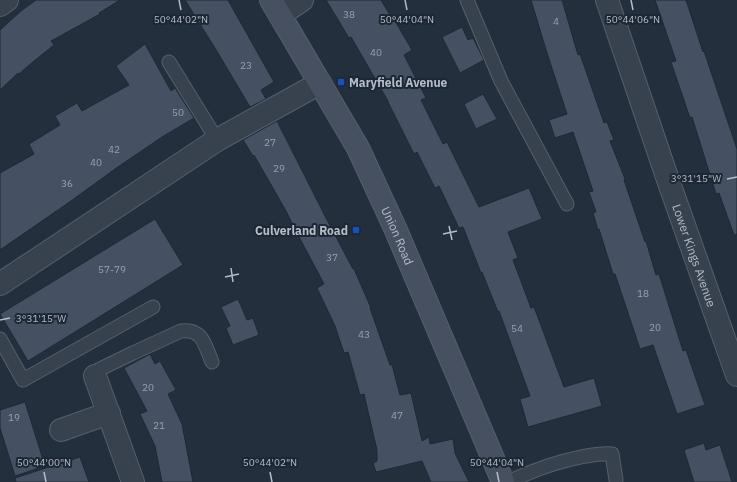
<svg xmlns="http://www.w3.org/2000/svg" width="737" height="482" font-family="'IBM Plex Sans',sans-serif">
<rect width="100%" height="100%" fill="#242f3e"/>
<!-- building -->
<path fill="#455162" stroke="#1f2835" d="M 36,0 L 120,0 L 99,13 L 100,14 L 51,41 L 54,45 L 34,61 L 19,74 L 18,73 L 0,90 L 0,30 L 21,11 Z
M 185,0 L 228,0 L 274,82 L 261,90 L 266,99 L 250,107 L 215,48 L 203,29 Z
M 326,0 L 381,0 L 394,22 L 395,21 L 412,50 L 404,55 L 426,98 L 421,100 L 443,144 L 447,142 L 479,207 L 529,188 L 542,219 L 508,232 L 518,258 L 513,260 L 531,308 L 534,307 L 564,387 L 594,378 L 602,406 L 528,427 L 520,399 L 530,396 L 499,311 L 498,312 L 482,272 L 481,273 L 463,227 L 459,228 L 439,186 L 435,188 L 417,152 L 414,154 L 388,102 L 388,101 L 351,37 L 349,38 Z
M 531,0 L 562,0 L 578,55 L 580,54 L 604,123 L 607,122 L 614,140 L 610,141 L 625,179 L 624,180 L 645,242 L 646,241 L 656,275 L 659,274 L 683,351 L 686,350 L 705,405 L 677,414 L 653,345 L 640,349 L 615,274 L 613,274 L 599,229 L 598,230 L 593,213 L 596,212 L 589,192 L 593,191 L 573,132 L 555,138 L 549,120 L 567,114 L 547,53 Z
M 655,0 L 686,0 L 703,52 L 704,51 L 737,149 L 737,234 L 734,235 L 719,193 L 716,194 L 692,117 L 690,118 L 671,62 L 676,61 Z
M 462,27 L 468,40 L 473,38 L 484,60 L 460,73 L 442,37 Z
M 145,44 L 171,91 L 175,88 L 194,118 L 162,137 L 115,169 L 71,201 L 0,250 L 0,173 L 34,154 L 29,144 L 60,125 L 55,116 L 77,103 L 82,111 L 129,85 L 116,66 Z
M 483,94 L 497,119 L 476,129 L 464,104 Z
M 277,121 L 326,218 L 353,269 L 354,269 L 371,308 L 370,308 L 390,365 L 392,365 L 400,395 L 411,393 L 422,441 L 429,437 L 430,444 L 453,439 L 455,453 L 469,482 L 431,482 L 422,461 L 376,472 L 373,463 L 377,461 L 377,450 L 364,394 L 360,395 L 348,352 L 344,353 L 335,326 L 317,288 L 324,284 L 297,233 L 286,211 L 254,155 L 253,156 L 243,140 Z
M 155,219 L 183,265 L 28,361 L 0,314 Z
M 238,299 L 247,320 L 253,318 L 259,335 L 233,345 L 226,328 L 230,326 L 221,307 Z
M 150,354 L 155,364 L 160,361 L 176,390 L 168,394 L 182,424 L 193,482 L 162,482 L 155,446 L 140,414 L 147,411 L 124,368 Z
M 25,402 L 45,466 L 15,476 L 0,428 L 0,410 Z
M 704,443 L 706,450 L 720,445 L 732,482 L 694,482 L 684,450 Z
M 80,457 L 89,482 L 16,482 L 15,478 Z"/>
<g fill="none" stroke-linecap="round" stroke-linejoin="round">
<!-- lane casing -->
<g stroke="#565f6c" stroke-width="15">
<path id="lane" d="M 467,0 L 501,81 L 567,204
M 169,62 L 217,140
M 0,339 L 23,380 L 153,307
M 95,376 L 98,370 L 133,353 L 181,331 C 203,328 205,346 212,362
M 508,482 C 531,471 556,462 581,457 C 592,455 601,453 612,454 L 616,480"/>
</g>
<!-- street casing -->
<g stroke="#565f6c" stroke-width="24">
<g id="street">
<path id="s1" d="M 607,0 L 667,177 L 737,375"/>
<path d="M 0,5 L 7,0"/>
<path d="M 280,15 L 302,0"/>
<path d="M 0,284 L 217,140 L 320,83"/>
<path d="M 95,376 L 133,482"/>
<path d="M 61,430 L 109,413"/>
</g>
</g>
<!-- secondary casing -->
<g stroke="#565f6c" stroke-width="24">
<g id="secondary">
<path id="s2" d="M 271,0 L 358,148 L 395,228 L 503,482"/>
</g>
</g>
<!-- lane -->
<use href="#lane" stroke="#38414e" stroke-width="13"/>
<!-- street -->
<use href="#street" stroke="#38414e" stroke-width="22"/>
<!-- secondary -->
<use href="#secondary" stroke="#465061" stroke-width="22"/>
</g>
<!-- ticks -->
<path fill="none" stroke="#b4bcc9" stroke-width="1.5" d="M 179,0 L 181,10M 405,0 L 407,10M 631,0 L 633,10M 727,179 L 737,177M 449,226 L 452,240M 443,234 L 457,231M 231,268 L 233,282M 225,277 L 239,274M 0,320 L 10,318M 44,472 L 46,482M 270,472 L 272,482M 497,472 L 499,482"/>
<!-- markers -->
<g fill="#1a4fb4" stroke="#1d2633" stroke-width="1.5">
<rect x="337" y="78" width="8" height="8" rx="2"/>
<rect x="352" y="226" width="8" height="8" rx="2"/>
</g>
<g text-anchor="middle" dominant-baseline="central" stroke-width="4" stroke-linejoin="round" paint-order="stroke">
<!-- number labels -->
<g font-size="10" fill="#98a1af">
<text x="349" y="14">38</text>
<text x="556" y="21">4</text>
<text x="376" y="52">40</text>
<text x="246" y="65">23</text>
<text x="178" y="112">50</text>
<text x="270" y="142">27</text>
<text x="114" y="149">42</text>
<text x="96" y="162">40</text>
<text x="279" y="168">29</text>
<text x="67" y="183">36</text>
<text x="332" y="257">37</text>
<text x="112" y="269">57-79</text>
<text x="643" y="293">18</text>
<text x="655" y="327">20</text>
<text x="517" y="328">54</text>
<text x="364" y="334">43</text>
<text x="148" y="387">20</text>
<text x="397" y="415">47</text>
<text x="14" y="417">19</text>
<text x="159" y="425">21</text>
</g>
<!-- poi labels -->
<g font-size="12" font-weight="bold" fill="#b4bcc9" stroke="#1d2633" text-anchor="start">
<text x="349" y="82">Maryfield Avenue</text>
<text x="348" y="230" text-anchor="end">Culverland Road</text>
</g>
<!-- street labels -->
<g font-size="12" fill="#b4bcc9" stroke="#1d2633">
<text stroke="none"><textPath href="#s2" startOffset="268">Union Road</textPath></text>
<text stroke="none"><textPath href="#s1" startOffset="270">Lower Kings Avenue</textPath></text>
</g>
</g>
<g font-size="10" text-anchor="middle" fill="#b4bcc9" stroke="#1d2633" stroke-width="4" stroke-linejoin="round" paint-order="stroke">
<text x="181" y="23">50°44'02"N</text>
<text x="407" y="23">50°44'04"N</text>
<text x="633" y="23">50°44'06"N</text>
<text x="696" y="182">3°31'15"W</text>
<text x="41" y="322">3°31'15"W</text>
<text x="44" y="466">50°44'00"N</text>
<text x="270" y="466">50°44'02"N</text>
<text x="497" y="466">50°44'04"N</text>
</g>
</svg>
